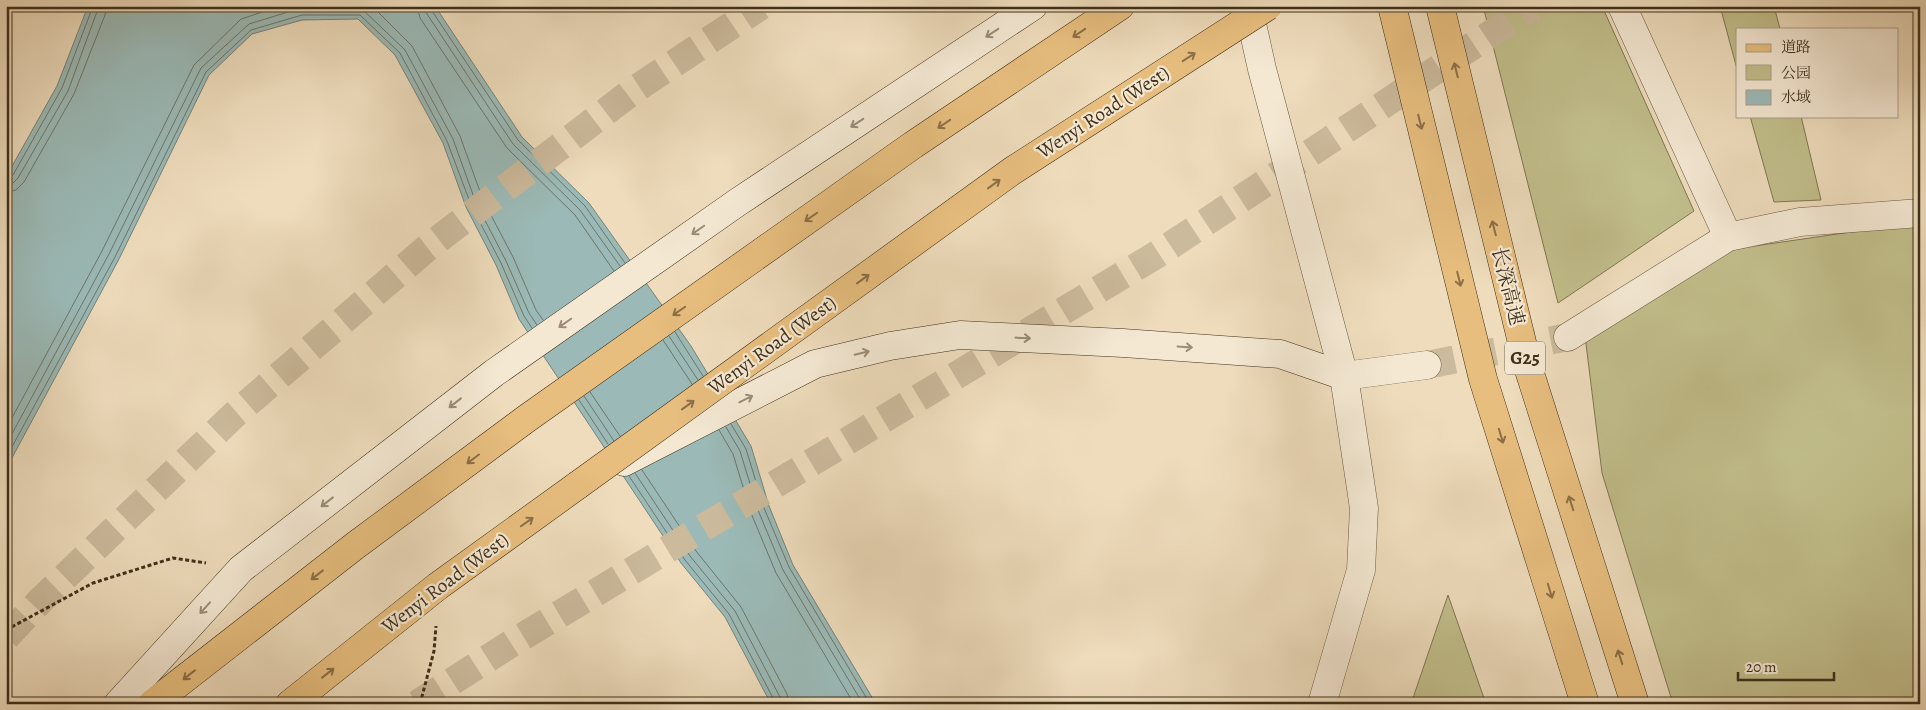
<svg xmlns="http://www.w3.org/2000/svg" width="1926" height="710" font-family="Alegreya,'Noto Serif SC',serif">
<rect width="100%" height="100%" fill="#eedcbc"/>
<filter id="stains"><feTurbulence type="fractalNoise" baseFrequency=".004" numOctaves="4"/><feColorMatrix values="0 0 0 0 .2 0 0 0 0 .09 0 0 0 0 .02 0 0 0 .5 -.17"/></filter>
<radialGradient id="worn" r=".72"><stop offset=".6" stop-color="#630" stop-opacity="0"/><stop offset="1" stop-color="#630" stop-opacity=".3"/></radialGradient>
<!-- green -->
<path fill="#c1be8b" stroke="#807753" d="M 1483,6 L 1602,6 L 1694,211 L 1558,303 Z
M 1720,6 L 1774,6 L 1780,29 L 1737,29 L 1737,69 Z
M 1750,116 L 1801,116 L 1821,200 L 1774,202 Z
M 1920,222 L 1920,704 L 1673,704 L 1602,473 L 1585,336 L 1734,249 Z
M 1448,595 L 1486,704 L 1411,704 Z"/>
<!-- water -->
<path fill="#9bbab7" stroke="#768379" d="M 88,6 L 435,6 L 522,137 L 589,203 L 691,346 L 751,446 L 769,506 L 793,565 L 876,704 L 771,704 L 725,617 L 681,563 L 519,319 L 496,265 L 466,207 L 443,143 L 395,55 L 358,19 L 302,20 L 252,34 L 209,75 L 119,259 L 6,469 L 6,177 L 57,86 Z"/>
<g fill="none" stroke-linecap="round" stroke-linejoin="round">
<!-- shore -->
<path stroke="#6d7569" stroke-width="1" d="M 372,6 L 412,46 L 460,136 L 483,200 L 513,257 L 536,310 L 543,320
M 417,6 L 420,18 L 507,148 L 575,215 L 614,271
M 425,6 L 427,14 L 513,144 L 580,210 L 620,266
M 431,6 L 432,11 L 518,140 L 585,206 L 625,263
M 6,178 L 13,175 L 62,88 L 93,6
M 6,184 L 13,183 L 18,178 L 68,91 L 99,6
M 6,192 L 16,190 L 24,182 L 74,94 L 105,15 L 107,6
M 675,332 L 703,376
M 669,336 L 698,380
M 663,340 L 692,384
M 590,392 L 620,436
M 584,396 L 614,441
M 579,400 L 608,444
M 731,424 L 746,449 L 764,508 L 789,567 L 870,704
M 726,427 L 740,451 L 758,510 L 783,570 L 863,704
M 6,429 L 102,251 L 194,65 L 241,19 L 281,6
M 719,430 L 733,454 L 751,513 L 776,573 L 854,704
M 6,445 L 109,254 L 201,68 L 249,24 L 301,8 L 362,9 L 405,50 L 453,139 L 476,203 L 506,261 L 529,313 L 537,325
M 6,458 L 115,257 L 206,72 L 251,30 L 302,15 L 360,15 L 400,53 L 447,141 L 471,205 L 501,263 L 524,316 L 532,328
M 642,470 L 696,551 L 741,607 L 787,694 L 789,704
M 635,473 L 690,556 L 735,611 L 780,697 L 781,704
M 629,476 L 685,560 L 729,614 L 774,700 L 775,704"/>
<!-- tertiary-tunnel -->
<path stroke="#cbba9c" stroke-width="28" stroke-dasharray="28 14" stroke-linecap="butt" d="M 1427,365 L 1568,337"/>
<!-- trunk-tunnel -->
<path stroke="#cbba9c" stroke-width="28" stroke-dasharray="28 14" stroke-linecap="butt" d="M 6,637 L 42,599 L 234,415 L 427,248 L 634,90 L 761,6
M 417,704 L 512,643 L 1156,255 L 1533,6"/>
<!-- minor casing -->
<g stroke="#6b5b43" stroke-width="29">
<path id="minor" d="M 1248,6 L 1262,69 L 1344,376 L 1364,508 L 1361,570 L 1322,704"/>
</g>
<!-- tertiary casing -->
<g stroke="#6b5b43" stroke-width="29">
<path id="tertiary" d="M 1622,6 L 1728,237
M 1568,337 L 1728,237 L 1800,222 L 1920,213
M 1344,376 L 1427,365"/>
</g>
<!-- secondary casing -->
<g stroke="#3f301b" stroke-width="29">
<path id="secondary" d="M 624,462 L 815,364 L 890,346 L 960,335 L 1123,343 L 1280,354 L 1344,376
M 118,704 L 241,569 L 494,373 L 738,202 L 1033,6"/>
</g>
<!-- primary casing -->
<g stroke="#3f301b" stroke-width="29">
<path id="primary" d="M 152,704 L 356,545 L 526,419 L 913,145 L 1120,6
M 290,704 L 438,586 L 578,485"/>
</g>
<!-- motorway casing -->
<g stroke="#3f301b" stroke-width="29">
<path id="motorway" d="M 1392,6 L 1483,379 L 1585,704
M 1440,6 L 1528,367 L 1635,704"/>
</g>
<!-- path -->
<path stroke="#3f301b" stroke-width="3" stroke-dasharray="4 2.5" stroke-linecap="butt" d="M 6,630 L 93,583 L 173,558 L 206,563
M 420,704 L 434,651 L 436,626"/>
<!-- minor -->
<use href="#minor" stroke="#f4e8d3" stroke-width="28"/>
<!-- tertiary -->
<use href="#tertiary" stroke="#f4e8d3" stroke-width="28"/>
<!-- secondary -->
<use href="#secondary" stroke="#f4e8d3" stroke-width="28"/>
<!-- primary -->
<use href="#primary" stroke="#e7be7e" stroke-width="28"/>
<!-- motorway -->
<use href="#motorway" stroke="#e7be7e" stroke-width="28"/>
<!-- primary-bridge casing -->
<g stroke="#3f301b" stroke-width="29" stroke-linecap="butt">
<path id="primary-bridge" d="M 578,485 L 1012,171 L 1268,6"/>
</g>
<!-- primary-bridge -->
<use href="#primary-bridge" stroke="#e7be7e" stroke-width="28"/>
</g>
<!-- one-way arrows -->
<defs><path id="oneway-shaft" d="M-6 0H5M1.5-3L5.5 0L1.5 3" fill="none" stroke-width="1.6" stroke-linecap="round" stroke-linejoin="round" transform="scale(1.25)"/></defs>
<g stroke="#9a8c77">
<use href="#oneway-shaft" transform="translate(992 33) rotate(147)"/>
<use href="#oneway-shaft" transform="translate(857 123) rotate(147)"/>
<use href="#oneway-shaft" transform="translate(698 230) rotate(145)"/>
<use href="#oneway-shaft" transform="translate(565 323) rotate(145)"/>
<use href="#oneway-shaft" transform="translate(1023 338) rotate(3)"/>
<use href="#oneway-shaft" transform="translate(1185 347) rotate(4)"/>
<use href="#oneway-shaft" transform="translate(862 353) rotate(-13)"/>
<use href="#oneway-shaft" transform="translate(746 399) rotate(-27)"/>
<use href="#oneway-shaft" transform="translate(455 403) rotate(142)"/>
<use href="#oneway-shaft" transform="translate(327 502) rotate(142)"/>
<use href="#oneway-shaft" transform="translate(205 608) rotate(132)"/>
</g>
<g stroke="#8b7048">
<use href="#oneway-shaft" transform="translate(1079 33) rotate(146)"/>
<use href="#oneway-shaft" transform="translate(1189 57) rotate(-33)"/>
<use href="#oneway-shaft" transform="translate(1456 70) rotate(-104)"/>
<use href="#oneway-shaft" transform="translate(1420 122) rotate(76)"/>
<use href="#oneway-shaft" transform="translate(944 124) rotate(146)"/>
<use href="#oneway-shaft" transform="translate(994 184) rotate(-36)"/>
<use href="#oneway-shaft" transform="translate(811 217) rotate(145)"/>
<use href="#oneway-shaft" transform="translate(1494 228) rotate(-104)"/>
<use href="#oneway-shaft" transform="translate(863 279) rotate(-36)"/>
<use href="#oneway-shaft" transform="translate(1459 279) rotate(76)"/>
<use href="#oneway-shaft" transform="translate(679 311) rotate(145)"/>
<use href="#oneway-shaft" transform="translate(688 405) rotate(-36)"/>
<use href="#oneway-shaft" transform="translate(1501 436) rotate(73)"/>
<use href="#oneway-shaft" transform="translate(473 459) rotate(143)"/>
<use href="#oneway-shaft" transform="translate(1571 503) rotate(-108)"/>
<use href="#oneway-shaft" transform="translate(527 522) rotate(-35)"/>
<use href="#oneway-shaft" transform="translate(317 575) rotate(142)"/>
<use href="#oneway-shaft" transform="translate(1550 591) rotate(73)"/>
<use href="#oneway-shaft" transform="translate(1620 657) rotate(-108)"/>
<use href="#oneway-shaft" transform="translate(328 673) rotate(-38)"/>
<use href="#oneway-shaft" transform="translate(189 675) rotate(142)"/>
</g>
<g text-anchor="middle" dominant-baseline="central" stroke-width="4.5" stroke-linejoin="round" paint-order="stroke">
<!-- shield labels -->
<rect fill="#f4e8d3" stroke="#756752" stroke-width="1" x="1505" y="341.5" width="40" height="33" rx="4"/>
<g font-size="19" font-weight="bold" fill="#3f301b">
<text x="1525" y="358">G25</text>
</g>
<!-- street labels -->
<g font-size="20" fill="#3f301b" stroke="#f4e8d3">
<text transform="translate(1103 112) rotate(-33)">Wenyi Road (West)</text>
<text transform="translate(1508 286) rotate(76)">长深高速</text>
<text transform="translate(772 345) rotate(-36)">Wenyi Road (West)</text>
<text transform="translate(445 583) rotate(-37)">Wenyi Road (West)</text>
</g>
</g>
<!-- margin -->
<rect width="1926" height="710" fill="none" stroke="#eedcbc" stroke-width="25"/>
<rect x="8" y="8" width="1911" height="695" fill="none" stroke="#3f301b" stroke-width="2.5"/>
<rect x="12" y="12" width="1901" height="685" fill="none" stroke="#3f301b"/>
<!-- legend -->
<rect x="1736" y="28" width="162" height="90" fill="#f4e8d3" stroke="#ac9e89"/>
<rect x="1746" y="44" width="25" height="8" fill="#e7be7e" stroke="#ac9e89"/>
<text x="1781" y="52" font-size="15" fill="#3f301b">道路</text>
<rect x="1746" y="65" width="25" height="15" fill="#c1be8b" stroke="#ac9e89"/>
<text x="1781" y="78" font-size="15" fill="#3f301b">公园</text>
<rect x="1746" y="90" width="25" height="15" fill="#9bbab7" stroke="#ac9e89"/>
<text x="1781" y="102" font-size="15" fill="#3f301b">水域</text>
<!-- scale -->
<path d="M1738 672v8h96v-8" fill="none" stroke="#3f301b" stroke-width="2.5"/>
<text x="1746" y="672" font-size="15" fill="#3f301b" stroke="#f4e8d3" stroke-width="4" paint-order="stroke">20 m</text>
<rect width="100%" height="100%" filter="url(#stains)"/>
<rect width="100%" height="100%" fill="url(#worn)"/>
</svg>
